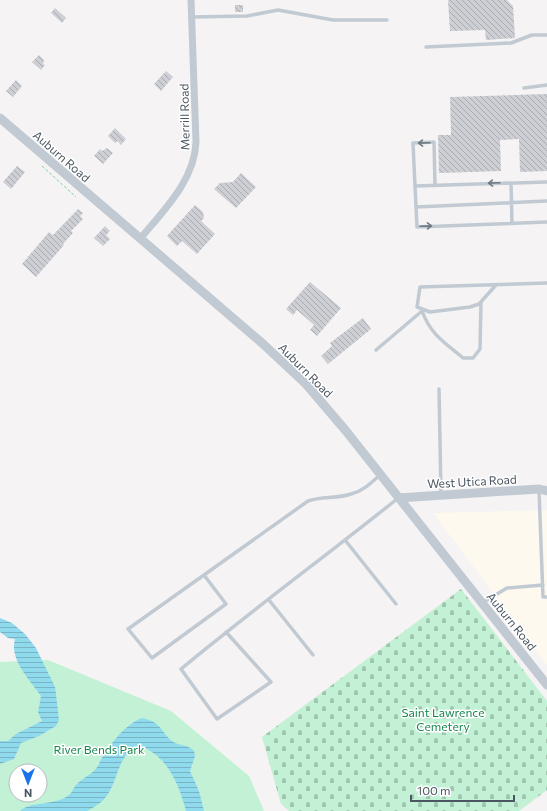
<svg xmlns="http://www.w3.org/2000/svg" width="547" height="811" font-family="Commissioner,sans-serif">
<defs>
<pattern id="cemetery-stones" width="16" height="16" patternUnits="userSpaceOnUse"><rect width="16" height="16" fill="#c3f1d5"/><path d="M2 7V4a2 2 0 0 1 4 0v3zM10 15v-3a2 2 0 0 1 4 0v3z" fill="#a0c6b0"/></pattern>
<pattern id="water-rules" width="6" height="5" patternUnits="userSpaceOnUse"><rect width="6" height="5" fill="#90daee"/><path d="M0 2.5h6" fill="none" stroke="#78b4c4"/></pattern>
<pattern id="building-back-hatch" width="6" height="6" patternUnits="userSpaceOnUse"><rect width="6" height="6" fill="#cdcfd5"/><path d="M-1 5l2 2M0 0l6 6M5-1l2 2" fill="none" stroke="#a8abb0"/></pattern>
</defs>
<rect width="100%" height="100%" fill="#f5f3f3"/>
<!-- commercial -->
<path fill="#fdf9ef" d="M 547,510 L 547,665 L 433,513 Z"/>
<!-- cemetery -->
<path fill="url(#cemetery-stones)" d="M 461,589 L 547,701 L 547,790 L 519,811 L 289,811 L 281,804 L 262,737 Z"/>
<!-- park -->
<path fill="#c3f1d5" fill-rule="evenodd" d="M 48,660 L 171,711 L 249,776 L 264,811 L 0,811 L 0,662 ZM 16,771 L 40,771 L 40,795 L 16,795 Z"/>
<!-- water -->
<path fill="url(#water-rules)" d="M 0,618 L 12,623 L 25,634 L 36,648 L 55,687 L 56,694 L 59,720 L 56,726 L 39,736 L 21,743 L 14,759 L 0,764 L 0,741 L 8,741 L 16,734 L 42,721 L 38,712 L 41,696 C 30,680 9,660 15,639 L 8,638 L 0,632 Z
M 142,718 C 162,722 159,730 172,741 C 178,746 188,744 194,751 L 195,756 L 190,771 L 199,791 L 204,811 L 186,811 C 179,785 168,756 140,746 C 118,753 119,777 108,794 C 103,802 95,807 87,811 L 20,811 C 30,801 55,806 69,795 C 73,792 73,788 76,785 C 81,779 89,776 95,770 C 99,765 100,761 103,756 C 112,742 126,724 142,718 Z"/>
<!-- building -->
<path fill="url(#building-back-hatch)" d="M 448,0 L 507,0 L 513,6 L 515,38 L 486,40 L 485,30 L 450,31 Z
M 235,5 L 243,5 L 243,12 L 235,12 Z
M 55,8 L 66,18 L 62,23 L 51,13 Z
M 39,55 L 44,60 L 43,64 L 45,65 L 41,70 L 32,62 Z
M 166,71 L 173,77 L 161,91 L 154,84 Z
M 16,80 L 22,86 L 13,97 L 6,91 Z
M 547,94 L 547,171 L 520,172 L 519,139 L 500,140 L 501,171 L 439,173 L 438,135 L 451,135 L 450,97 Z
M 115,128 L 126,139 L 121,145 L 118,141 L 115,143 L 108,136 Z
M 107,148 L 113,153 L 103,164 L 94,156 L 100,149 L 102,151 Z
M 17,166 L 25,172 L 11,189 L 3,182 Z
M 241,173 L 256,187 L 236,208 L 214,189 L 220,183 L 233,182 Z
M 195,205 L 203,212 L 204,218 L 201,221 L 215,234 L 197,254 L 182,241 L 177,246 L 167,236 Z
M 78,209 L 83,213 L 80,216 L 83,219 L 71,231 L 73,233 L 63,244 L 64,245 L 36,277 L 22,264 L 49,232 L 53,235 Z
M 105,226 L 110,231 L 106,235 L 110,239 L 103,246 L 94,238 Z
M 310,282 L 341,308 L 317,336 L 310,330 L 314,325 L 297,310 L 293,315 L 286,309 Z
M 363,318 L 371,329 L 328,364 L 321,356 L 332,346 L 330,343 Z"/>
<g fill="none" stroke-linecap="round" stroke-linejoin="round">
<!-- path -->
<path stroke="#7ad0a6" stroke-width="1" stroke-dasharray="3 2" stroke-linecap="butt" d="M 42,166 L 76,197"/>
<!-- service -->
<path stroke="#c1cad2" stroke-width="3.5" d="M 192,17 L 247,16 L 278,10 L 333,20 L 387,20
M 426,47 L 511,43 L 532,35 L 547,35
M 524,88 L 547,85
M 547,182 L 415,186 L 417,227 L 547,222
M 511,183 L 512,223
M 415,186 L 413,143 L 434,142 L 435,185
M 416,207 L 547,201
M 496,285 L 479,304 L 470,307 L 430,312 L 417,307 L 420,287 L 547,283
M 376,350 L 422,311 C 431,335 444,342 463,358 L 473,358 L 480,349 L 481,302
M 439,389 L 441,494
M 539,490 L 543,597 L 547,597
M 345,540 L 396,604
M 204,575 L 226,604 L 152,658 L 128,629 L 308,501 C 322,496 337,499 351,494 C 363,491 371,483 380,475
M 269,600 L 313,655
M 482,603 L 507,588 L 543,585
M 226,632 L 271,682 L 217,719 L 181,669 C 252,610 326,556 397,499"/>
<!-- minor -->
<path stroke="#c1cad2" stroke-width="7" d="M 140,239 C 163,211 195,180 196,142 L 191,0"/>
<!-- tertiary -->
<path stroke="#c1cad2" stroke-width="9" d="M 0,118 L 262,343 L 306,384 L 346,431 L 547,685
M 398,498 L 539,489 L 547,491"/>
</g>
<!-- one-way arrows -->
<defs><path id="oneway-shaft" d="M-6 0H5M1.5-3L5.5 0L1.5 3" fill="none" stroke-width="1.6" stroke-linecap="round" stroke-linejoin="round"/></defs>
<g stroke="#6e7983">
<use href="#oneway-shaft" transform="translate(424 143) rotate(178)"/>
<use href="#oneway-shaft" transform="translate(494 183) rotate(178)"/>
<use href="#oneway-shaft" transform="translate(426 226) rotate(-2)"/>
</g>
<g text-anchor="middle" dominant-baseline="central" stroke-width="3" stroke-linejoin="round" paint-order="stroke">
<!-- street labels -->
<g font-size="12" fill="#4a5661" stroke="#fff">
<text transform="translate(184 117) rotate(-91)">Merrill Road</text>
<text transform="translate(62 156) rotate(41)">Auburn Road</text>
<text transform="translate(306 370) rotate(45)">Auburn Road</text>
<text transform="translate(472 481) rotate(-3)">West Utica Road</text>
<text transform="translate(512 621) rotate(51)">Auburn Road</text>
</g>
<!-- park labels -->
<g font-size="12" fill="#17864f" stroke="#fff">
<text x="443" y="712">Saint Lawrence<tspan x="443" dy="14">Cemetery</tspan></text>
<text x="99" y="749">River Bends Park</text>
</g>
</g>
<!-- north arrow -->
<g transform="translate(28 783) rotate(180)"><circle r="19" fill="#ffffff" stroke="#b7bbc0"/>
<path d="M0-3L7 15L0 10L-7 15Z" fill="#1a73e8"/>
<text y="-6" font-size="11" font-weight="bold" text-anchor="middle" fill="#4a5661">N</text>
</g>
<!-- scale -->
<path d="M411 795v6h103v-6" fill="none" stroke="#4a5661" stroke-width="2"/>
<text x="417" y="795" font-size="12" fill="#4a5661" stroke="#ffffff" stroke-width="3" paint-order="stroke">100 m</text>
</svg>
